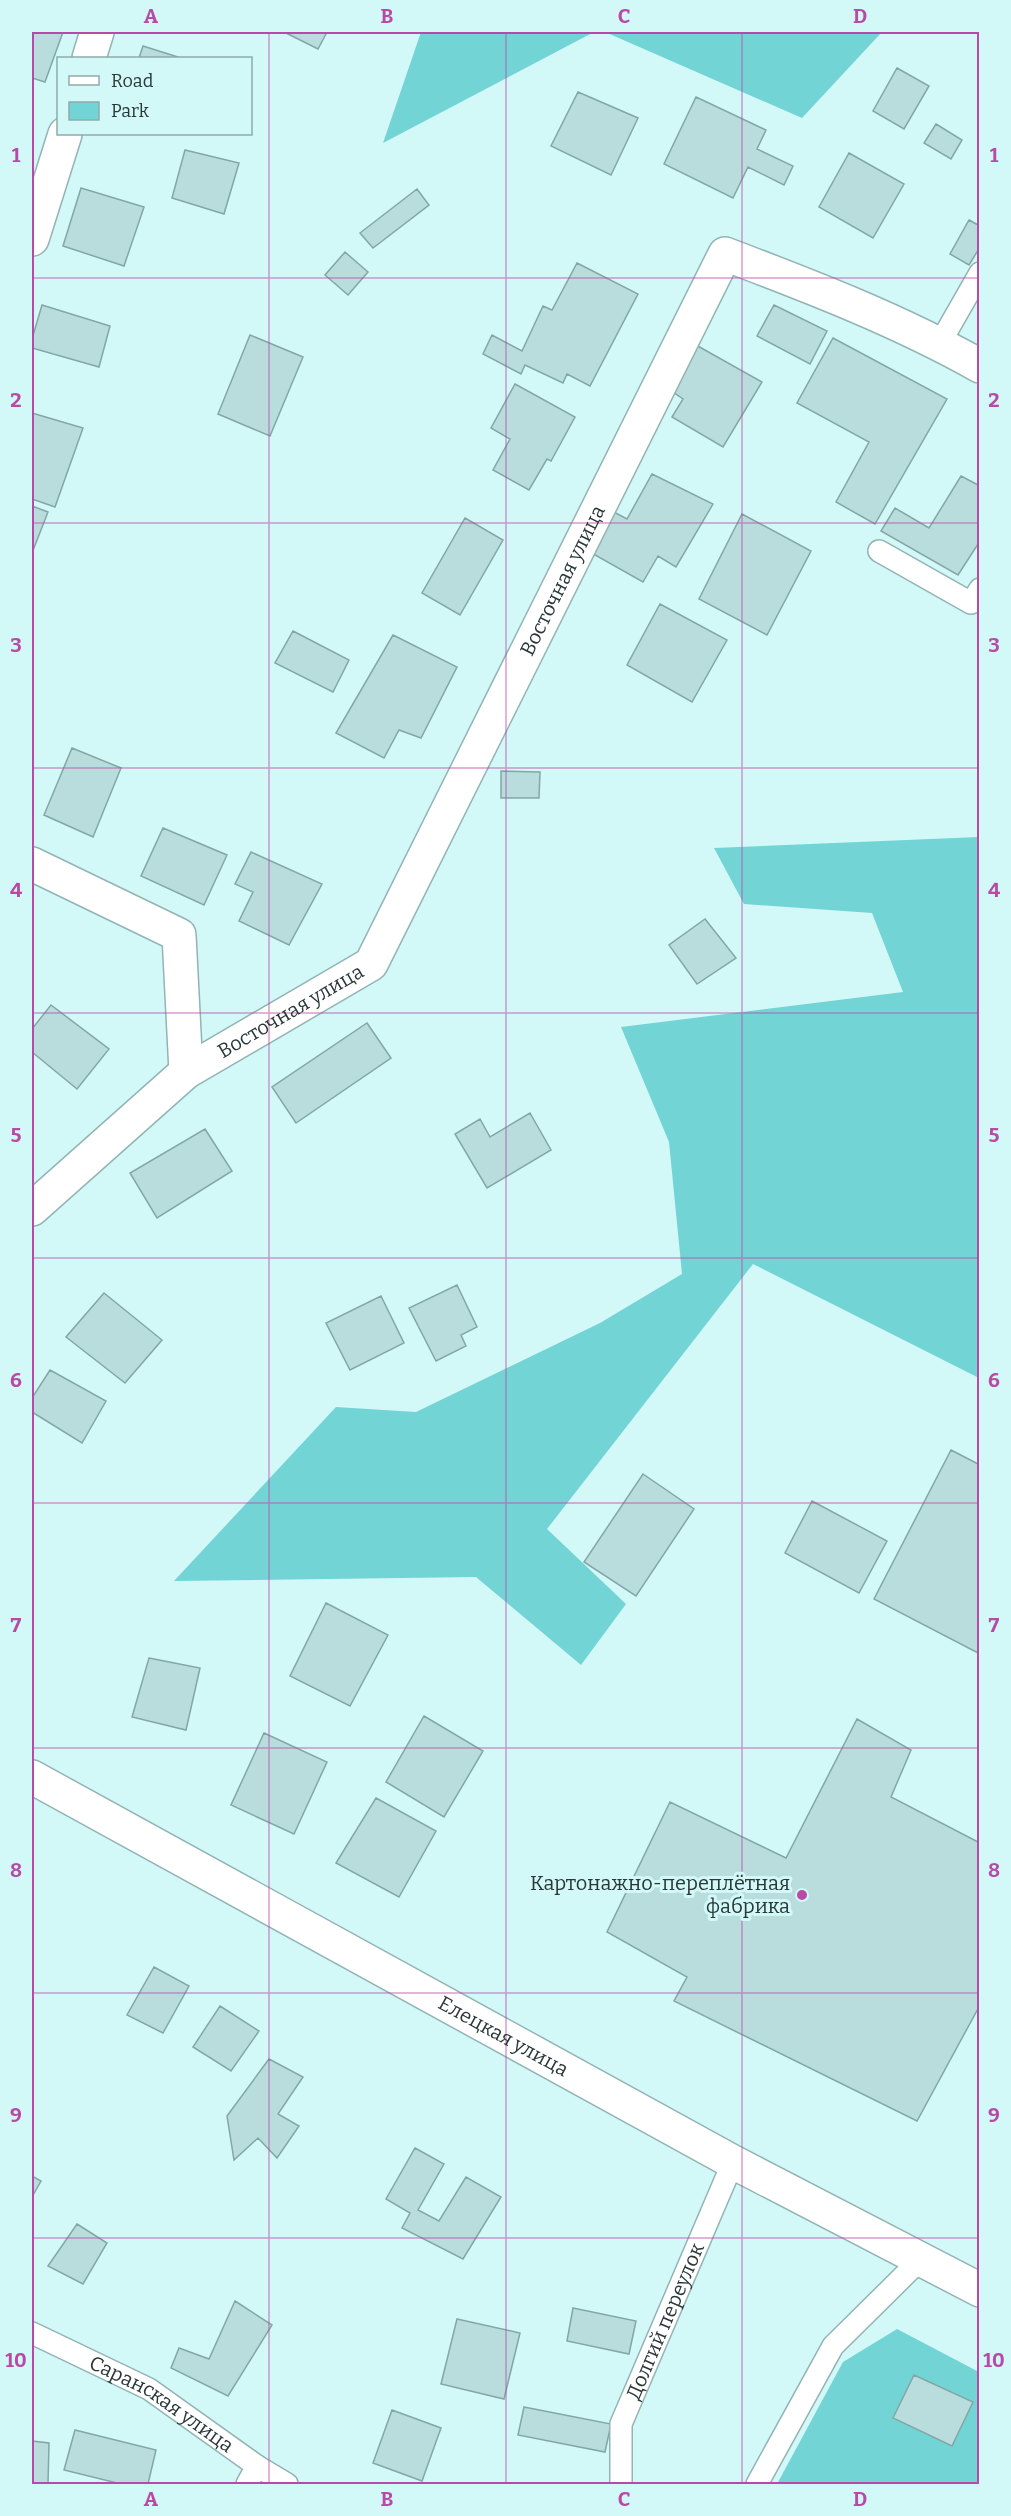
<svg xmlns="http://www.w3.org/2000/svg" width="1011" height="2516" font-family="Bitter,serif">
<rect width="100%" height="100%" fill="#d3f8f8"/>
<!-- green -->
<path fill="#73d4d6" d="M 421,32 L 594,32 L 383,143 Z
M 605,32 L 882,32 L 802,118 Z
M 979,837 L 979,1378 L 753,1264 L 547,1529 L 626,1604 L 581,1665 L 476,1577 L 174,1581 L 336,1407 L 416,1412 L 600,1323 L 682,1274 L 669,1142 L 621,1027 L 903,992 L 872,913 L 744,904 L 714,848 Z
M 897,2329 L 979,2372 L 979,2484 L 777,2484 L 843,2362 Z"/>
<!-- building -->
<path fill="#b9dddd" stroke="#83a6a6" stroke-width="1.5" d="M 32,32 L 63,32 L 45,82 L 32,78 Z
M 284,32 L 327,32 L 318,49 Z
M 143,46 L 181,58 L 139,58 Z
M 897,68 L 929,86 L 904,129 L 873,111 Z
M 578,92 L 638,118 L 611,175 L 551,146 Z
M 696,97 L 766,130 L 757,149 L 793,166 L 784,185 L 748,167 L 733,198 L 664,164 Z
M 936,124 L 962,140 L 951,159 L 924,143 Z
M 185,150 L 239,163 L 224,214 L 172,198 Z
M 849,153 L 904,184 L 873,238 L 819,207 Z
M 81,188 L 144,207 L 124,266 L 63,246 Z
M 417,189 L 429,205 L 373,248 L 360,233 Z
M 969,220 L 980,226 L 980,247 L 969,265 L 950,254 Z
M 345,252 L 368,272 L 348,295 L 325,275 Z
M 577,263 L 638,294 L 590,386 L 567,374 L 563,383 L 525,365 L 521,374 L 483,354 L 492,335 L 522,351 L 543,306 L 552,310 Z
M 42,305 L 110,326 L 99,367 L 32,348 L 32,339 Z
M 774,305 L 827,331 L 810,364 L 757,336 Z
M 250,335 L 303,357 L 270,436 L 218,414 Z
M 833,338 L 947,399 L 875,524 L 836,502 L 869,442 L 797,403 Z
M 696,345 L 762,382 L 723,447 L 672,417 L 683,399 L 670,390 Z
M 515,384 L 575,417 L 551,461 L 547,459 L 529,490 L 493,470 L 510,439 L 491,428 Z
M 32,413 L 83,428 L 55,507 L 32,499 Z
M 652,474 L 713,504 L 676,567 L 658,556 L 643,582 L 588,551 L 610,510 L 627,519 Z
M 961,476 L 980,486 L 980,541 L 958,575 L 881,531 L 895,508 L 929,528 Z
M 32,506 L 48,512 L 32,553 Z
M 742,514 L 811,551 L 767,635 L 699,599 Z
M 465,518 L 503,540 L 460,615 L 422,593 Z
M 660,604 L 727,640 L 692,702 L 627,665 Z
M 293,631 L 349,660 L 333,692 L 275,663 Z
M 393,635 L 457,667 L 421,738 L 399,730 L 384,758 L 336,733 Z
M 72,748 L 121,768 L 93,837 L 44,815 Z
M 501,771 L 540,772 L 539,798 L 501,798 Z
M 163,828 L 227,855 L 204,905 L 141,876 Z
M 251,852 L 322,884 L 289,945 L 239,921 L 253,892 L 235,884 Z
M 705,919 L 736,958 L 697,984 L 669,945 Z
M 51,1005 L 109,1049 L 77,1089 L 32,1052 L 32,1029 Z
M 367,1023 L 391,1058 L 296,1123 L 272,1087 Z
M 530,1113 L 551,1150 L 487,1188 L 455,1134 L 480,1119 L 490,1137 Z
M 205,1129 L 232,1171 L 157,1218 L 130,1173 Z
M 457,1285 L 477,1327 L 461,1335 L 466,1346 L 436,1361 L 409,1308 Z
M 104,1293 L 162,1340 L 125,1383 L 66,1337 Z
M 381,1296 L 404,1343 L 350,1370 L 326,1323 Z
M 50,1370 L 106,1401 L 82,1443 L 32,1412 L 32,1398 Z
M 951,1450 L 980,1465 L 980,1654 L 874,1599 Z
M 643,1474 L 694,1509 L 636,1596 L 584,1562 Z
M 812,1501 L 887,1541 L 859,1593 L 785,1553 Z
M 326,1603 L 388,1635 L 350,1706 L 290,1676 Z
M 149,1658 L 200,1668 L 186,1730 L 132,1717 Z
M 424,1716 L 483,1751 L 444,1817 L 386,1782 Z
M 857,1719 L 911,1750 L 891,1797 L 980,1843 L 980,2005 L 917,2121 L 674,2001 L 687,1977 L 607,1932 L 670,1802 L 786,1858 Z
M 264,1733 L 327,1762 L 294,1834 L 231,1805 Z
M 376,1798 L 436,1831 L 399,1897 L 336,1863 Z
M 154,1967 L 189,1986 L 163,2033 L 127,2015 Z
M 220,2006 L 259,2031 L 231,2071 L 193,2047 Z
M 269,2059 L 303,2077 L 278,2114 L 299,2126 L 277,2158 L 258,2138 L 234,2160 L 227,2116 Z
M 415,2148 L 444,2164 L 418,2210 L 439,2221 L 466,2177 L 501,2197 L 463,2259 L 402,2228 L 410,2213 L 386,2199 Z
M 32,2176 L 41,2181 L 32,2197 Z
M 77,2224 L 107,2243 L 83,2284 L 48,2266 Z
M 235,2301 L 272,2325 L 228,2396 L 171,2368 L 179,2348 L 209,2359 Z
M 573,2308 L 636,2321 L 629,2354 L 567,2341 Z
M 457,2319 L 520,2333 L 504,2399 L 441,2384 Z
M 914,2375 L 973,2402 L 952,2446 L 893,2418 Z
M 524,2407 L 611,2424 L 605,2452 L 518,2435 Z
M 392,2410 L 441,2428 L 422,2481 L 373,2463 Z
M 75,2430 L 156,2450 L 148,2484 L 121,2484 L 64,2470 Z
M 32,2441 L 49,2443 L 48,2484 L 32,2483 Z"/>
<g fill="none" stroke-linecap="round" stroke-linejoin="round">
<!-- lane casing -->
<g stroke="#92b4b5" stroke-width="24">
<g id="lane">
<path d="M 940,343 L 980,273"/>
<path d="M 879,551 L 971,603 L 980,589"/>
<path id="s1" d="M 32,2333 L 149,2389 L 257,2466 L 287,2484"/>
<path d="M 247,2484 L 257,2466"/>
<path id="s2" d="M 621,2484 L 621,2424 L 733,2162"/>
<path d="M 757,2484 L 833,2346 L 922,2258"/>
</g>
</g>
<!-- street casing -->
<g stroke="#92b4b5" stroke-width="36">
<g id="street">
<path d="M 89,58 L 97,32"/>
<path d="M 32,239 L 65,134"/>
<path d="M 32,864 L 179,935 L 186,1072"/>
<path id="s3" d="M 32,1209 L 186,1072 L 371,964 L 725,254 C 812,287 898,320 980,366"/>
</g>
</g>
<!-- secondary casing -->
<g stroke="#92b4b5" stroke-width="36">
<g id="secondary">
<path id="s4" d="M 32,1777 L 733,2162 L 980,2290"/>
</g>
</g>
<!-- lane -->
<use href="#lane" stroke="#fff" stroke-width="21"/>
<!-- street -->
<use href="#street" stroke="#fff" stroke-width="33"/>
<!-- secondary -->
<use href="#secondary" stroke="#fff" stroke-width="33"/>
</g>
<!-- grid -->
<path fill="none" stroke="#b949a6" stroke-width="1.5" stroke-opacity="0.55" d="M 269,32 L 269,2484M 506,32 L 506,2484M 742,32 L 742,2484M 32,278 L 980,278M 32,523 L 980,523M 32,768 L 980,768M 32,1013 L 980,1013M 32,1258 L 980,1258M 32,1503 L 980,1503M 32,1748 L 980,1748M 32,1993 L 980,1993M 32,2238 L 980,2238"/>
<!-- markers -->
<circle fill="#b949a6" stroke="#d3f8f8" stroke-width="2" cx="802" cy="1895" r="6"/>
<g text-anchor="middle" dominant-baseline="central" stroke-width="6" stroke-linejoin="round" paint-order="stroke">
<!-- street labels -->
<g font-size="20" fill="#2a3838" stroke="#d3f8f8">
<text stroke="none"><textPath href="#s3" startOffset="849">Восточная улица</textPath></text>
<text stroke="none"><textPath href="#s3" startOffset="327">Восточная улица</textPath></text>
<text stroke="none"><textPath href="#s4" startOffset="538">Елецкая улица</textPath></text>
<text stroke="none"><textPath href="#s2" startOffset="172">Долгий переулок</textPath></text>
<text stroke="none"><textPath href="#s1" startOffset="148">Саранская улица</textPath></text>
</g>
<!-- poi labels -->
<g font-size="20" fill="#2a3838" stroke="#d3f8f8" text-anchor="end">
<text x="790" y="1883">Картонажно-переплётная<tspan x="790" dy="23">фабрика</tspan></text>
</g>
</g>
<!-- border -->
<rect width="1011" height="2516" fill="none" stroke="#d3f8f8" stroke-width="66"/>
<!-- legend -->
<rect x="57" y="57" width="195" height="78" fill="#d3f8f8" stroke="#8fabab" stroke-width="1.5"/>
<rect x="69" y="76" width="30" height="9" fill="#ffffff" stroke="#8fabab" stroke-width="1.5"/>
<text x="111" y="87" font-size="18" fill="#2a3838">Road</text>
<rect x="69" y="102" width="30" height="18" fill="#73d4d6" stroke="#8fabab" stroke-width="1.5"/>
<text x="111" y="117" font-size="18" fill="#2a3838">Park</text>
<rect x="33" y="33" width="945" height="2450" fill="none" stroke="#b949a6" stroke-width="2"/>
<g font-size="20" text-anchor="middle" font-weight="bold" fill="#b949a6">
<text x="151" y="23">A</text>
<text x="387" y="23">B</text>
<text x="624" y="23">C</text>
<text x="860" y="23">D</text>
<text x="16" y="162">1</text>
<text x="994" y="162">1</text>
<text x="16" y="407">2</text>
<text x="994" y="407">2</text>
<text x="16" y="652">3</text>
<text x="994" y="652">3</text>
<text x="16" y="897">4</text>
<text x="994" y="897">4</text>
<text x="16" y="1142">5</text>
<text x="994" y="1142">5</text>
<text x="16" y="1387">6</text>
<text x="994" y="1387">6</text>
<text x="16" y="1632">7</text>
<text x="994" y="1632">7</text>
<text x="16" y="1877">8</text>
<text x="994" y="1877">8</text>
<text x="16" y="2122">9</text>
<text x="994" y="2122">9</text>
<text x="16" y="2367">10</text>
<text x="994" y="2367">10</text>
<text x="151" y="2506">A</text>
<text x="387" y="2506">B</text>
<text x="624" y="2506">C</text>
<text x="860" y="2506">D</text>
</g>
</svg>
